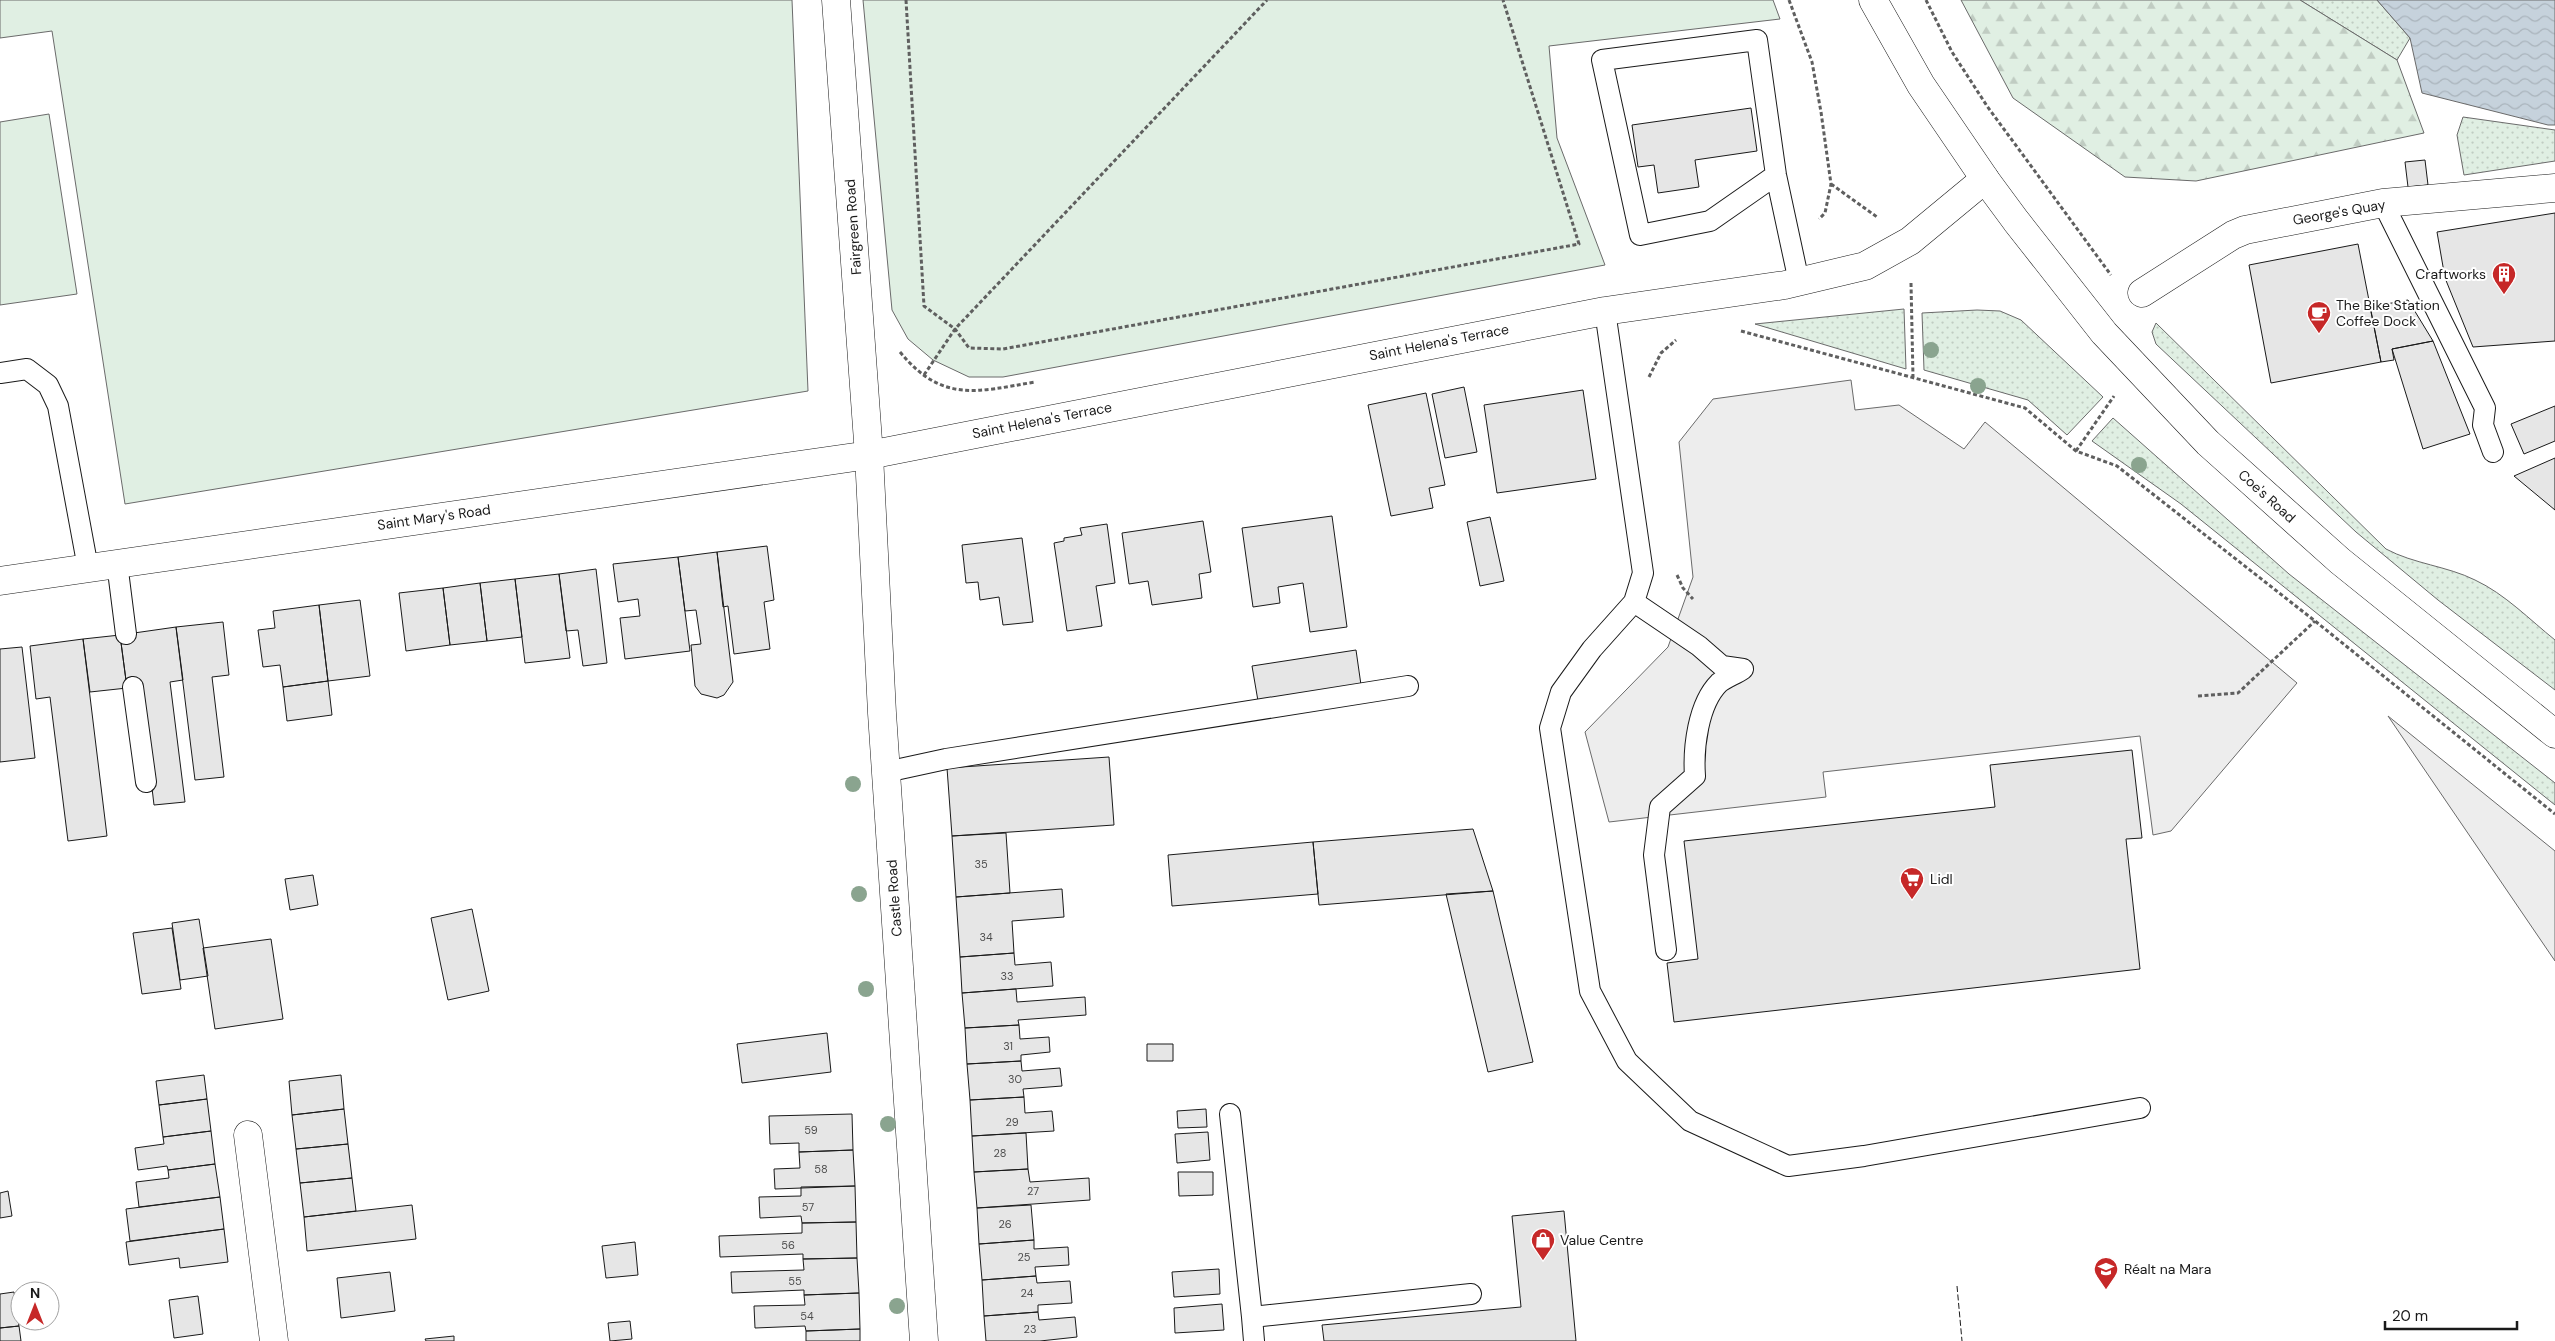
<svg xmlns="http://www.w3.org/2000/svg" width="2555" height="1341" font-family="'DM Sans',sans-serif">
<defs>
<pattern id="grass-dots" width="8" height="8" patternUnits="userSpaceOnUse" patternTransform="scale(1.25)"><rect width="8" height="8" fill="#e0efe3"/><path d="M2 2h.1M6 6h.1" fill="none" stroke="#c0ccc2" stroke-width="1.8" stroke-linecap="round"/></pattern>
<pattern id="forest-firs" width="22" height="20" patternUnits="userSpaceOnUse" patternTransform="scale(1.25)"><rect width="22" height="20" fill="#e0efe3"/><path d="M5 1l3.5 6h-7zM16 11l3.5 6h-7z" fill="#c0ccc2"/></pattern>
<pattern id="water-waves" width="16" height="10" patternUnits="userSpaceOnUse" patternTransform="scale(1.25)"><rect width="16" height="10" fill="#c6d2dc"/><path d="M0 5q4-4 8 0t8 0" fill="none" stroke="#aab4bc"/></pattern>
</defs>
<rect width="100%" height="100%" fill="#fff"/>
<!-- grass -->
<path fill="url(#grass-dots)" stroke="#6a6a6a" d="M 2300,0 L 2377,0 L 2410,38 L 2397,60 Z
M 2463,117 L 2555,130 L 2555,161 L 2464,175 L 2457,135 Z
M 1904,309 L 1906,369 L 1755,324 Z
M 1977,310 L 2000,311 L 2021,320 L 2103,397 L 2067,435 L 2028,400 L 1924,370 L 1922,313 Z
M 2156,323 L 2386,549 C 2414,564 2447,566 2475,580 C 2505,594 2530,620 2555,640 L 2555,690 L 2438,600 L 2356,532 L 2156,344 L 2152,332 Z
M 2113,418 L 2289,574 L 2555,783 L 2555,805 L 2181,504 L 2092,441 Z"/>
<!-- forest -->
<path fill="url(#forest-firs)" stroke="#6a6a6a" d="M 1961,0 L 2300,0 L 2397,60 L 2424,133 L 2196,181 L 2125,177 L 2013,98 Z"/>
<!-- park -->
<path fill="#e0efe3" stroke="#6a6a6a" d="M 0,0 L 792,0 L 808,391 L 125,504 L 52,31 L 0,38 Z
M 863,0 L 1773,0 L 1780,19 L 1549,46 L 1557,138 L 1605,265 L 1003,377 L 969,377 L 933,360 L 908,339 L 892,310 Z
M 49,114 L 77,294 L 0,305 L 0,122 Z"/>
<!-- parking -->
<path fill="#ededed" stroke="#6a6a6a" d="M 1851,380 L 1855,410 L 1899,405 L 1964,449 L 1985,422 L 2297,683 L 2171,831 L 2153,835 L 2140,736 L 1823,772 L 1826,797 L 1609,822 L 1585,732 L 1668,647 L 1693,577 L 1679,442 L 1713,399 Z
M 2388,716 L 2555,851 L 2555,961 Z"/>
<!-- water -->
<path fill="url(#water-waves)" stroke="#6a6a6a" d="M 2377,0 L 2555,0 L 2555,125 L 2548,125 L 2422,93 L 2410,38 Z"/>
<!-- building -->
<path fill="#e6e6e6" stroke="#1a1a1a" d="M 1751,108 L 1757,151 L 1695,160 L 1699,187 L 1658,193 L 1654,165 L 1638,167 L 1632,125 Z
M 2425,160 L 2428,185 L 2408,187 L 2405,162 Z
M 2555,213 L 2555,341 L 2473,347 L 2445,278 L 2437,232 Z
M 2358,244 L 2381,362 L 2271,383 L 2249,265 Z
M 2408,300 L 2433,341 L 2392,349 L 2394,360 L 2381,362 L 2370,307 Z
M 2433,341 L 2470,434 L 2423,449 L 2392,349 Z
M 1464,387 L 1477,452 L 1445,458 L 1432,394 Z
M 1583,390 L 1596,479 L 1497,493 L 1484,405 Z
M 1426,393 L 1445,485 L 1429,488 L 1433,508 L 1391,516 L 1368,405 Z
M 2555,406 L 2555,441 L 2524,454 L 2511,424 Z
M 2555,458 L 2555,510 L 2514,476 Z
M 1332,516 L 1347,627 L 1310,632 L 1303,583 L 1278,587 L 1280,603 L 1253,607 L 1242,528 Z
M 1490,517 L 1504,581 L 1480,586 L 1467,522 Z
M 1203,521 L 1211,572 L 1199,574 L 1202,598 L 1152,605 L 1148,581 L 1129,584 L 1122,533 Z
M 1107,524 L 1115,583 L 1096,586 L 1102,626 L 1067,631 L 1054,543 L 1064,541 L 1064,538 L 1082,535 L 1080,528 Z
M 1022,538 L 1033,622 L 1003,625 L 999,597 L 980,600 L 978,582 L 966,583 L 962,545 Z
M 767,546 L 774,600 L 764,602 L 770,649 L 734,654 L 728,606 L 723,607 L 717,552 Z
M 717,552 L 733,682 L 724,695 L 717,698 L 701,694 L 695,686 L 691,645 L 701,644 L 696,610 L 685,611 L 678,557 Z
M 678,557 L 690,651 L 625,659 L 620,618 L 640,616 L 638,599 L 618,602 L 613,564 Z
M 596,569 L 607,663 L 583,666 L 578,630 L 566,631 L 559,574 Z
M 559,574 L 570,658 L 525,663 L 515,579 Z
M 515,579 L 522,637 L 487,641 L 480,583 Z
M 480,583 L 487,641 L 450,645 L 443,588 Z
M 443,588 L 450,645 L 406,651 L 399,593 Z
M 360,600 L 370,676 L 328,681 L 319,605 Z
M 319,605 L 328,681 L 283,687 L 280,665 L 263,667 L 258,630 L 275,628 L 273,611 Z
M 223,622 L 229,675 L 212,677 L 224,777 L 195,780 L 176,627 Z
M 176,627 L 183,680 L 170,682 L 185,802 L 154,805 L 140,686 L 127,688 L 120,635 Z
M 120,635 L 127,688 L 90,692 L 83,639 Z
M 83,639 L 107,836 L 68,841 L 50,697 L 36,699 L 30,646 Z
M 22,647 L 35,758 L 0,762 L 0,649 Z
M 1356,650 L 1361,685 L 1258,701 L 1252,666 Z
M 328,681 L 332,715 L 287,721 L 283,687 Z
M 2132,750 L 2142,838 L 2126,839 L 2140,969 L 1674,1022 L 1667,963 L 1698,959 L 1684,841 L 1995,807 L 1990,765 Z
M 1109,757 L 1114,825 L 952,836 L 947,768 Z
M 1473,829 L 1493,891 L 1319,905 L 1313,842 Z
M 1006,833 L 1010,893 L 956,897 L 952,836 Z
M 1313,842 L 1318,894 L 1172,906 L 1168,855 Z
M 313,875 L 318,905 L 290,910 L 285,879 Z
M 1062,889 L 1064,917 L 1012,921 L 1014,953 L 960,957 L 956,897 Z
M 1493,891 L 1533,1062 L 1488,1072 L 1446,894 Z
M 472,909 L 489,991 L 448,1000 L 431,918 Z
M 199,919 L 208,976 L 180,980 L 172,923 Z
M 172,928 L 181,989 L 142,994 L 133,933 Z
M 271,939 L 283,1019 L 215,1029 L 203,948 Z
M 1014,953 L 1015,965 L 1051,962 L 1053,986 L 962,993 L 960,957 Z
M 1016,989 L 1017,1002 L 1085,997 L 1086,1015 L 1018,1020 L 1019,1025 L 965,1028 L 962,993 Z
M 1019,1025 L 1020,1039 L 1049,1037 L 1050,1052 L 1021,1055 L 1021,1061 L 967,1064 L 965,1028 Z
M 827,1033 L 831,1072 L 742,1083 L 737,1044 Z
M 1147,1044 L 1173,1044 L 1173,1061 L 1147,1061 Z
M 1021,1061 L 1022,1071 L 1060,1068 L 1062,1086 L 1023,1089 L 1024,1097 L 970,1100 L 967,1064 Z
M 204,1075 L 207,1099 L 159,1105 L 156,1081 Z
M 341,1075 L 344,1109 L 292,1115 L 289,1081 Z
M 1024,1097 L 1025,1113 L 1052,1111 L 1054,1131 L 972,1136 L 970,1100 Z
M 207,1099 L 211,1131 L 163,1137 L 159,1105 Z
M 344,1109 L 348,1144 L 296,1149 L 292,1115 Z
M 1206,1109 L 1207,1127 L 1178,1128 L 1177,1111 Z
M 852,1114 L 853,1150 L 799,1152 L 799,1143 L 770,1144 L 769,1116 Z
M 211,1131 L 215,1164 L 168,1170 L 167,1166 L 138,1170 L 135,1148 L 164,1144 L 163,1137 Z
M 1208,1132 L 1210,1160 L 1177,1163 L 1175,1134 Z
M 1026,1133 L 1028,1169 L 974,1172 L 972,1136 Z
M 348,1144 L 352,1178 L 300,1183 L 296,1149 Z
M 853,1150 L 855,1186 L 775,1189 L 774,1169 L 800,1168 L 799,1152 Z
M 215,1164 L 220,1197 L 139,1207 L 136,1182 L 169,1178 L 168,1170 Z
M 1028,1169 L 1030,1182 L 1089,1178 L 1090,1200 L 977,1208 L 974,1172 Z
M 1178,1172 L 1213,1172 L 1213,1195 L 1179,1196 Z
M 352,1178 L 356,1211 L 304,1217 L 300,1183 Z
M 855,1186 L 856,1222 L 802,1223 L 801,1216 L 760,1218 L 759,1197 L 801,1196 L 801,1187 Z
M 8,1191 L 12,1216 L 0,1218 L 0,1193 Z
M 220,1197 L 224,1229 L 130,1241 L 126,1209 Z
M 412,1205 L 416,1239 L 307,1251 L 304,1217 Z
M 1031,1205 L 1034,1240 L 979,1244 L 977,1208 Z
M 1564,1211 L 1576,1341 L 1324,1341 L 1322,1325 L 1521,1307 L 1512,1216 Z
M 856,1222 L 857,1258 L 803,1259 L 803,1254 L 720,1257 L 719,1236 L 802,1233 L 802,1223 Z
M 224,1229 L 228,1262 L 180,1268 L 179,1258 L 129,1265 L 126,1242 Z
M 1034,1240 L 1034,1249 L 1068,1247 L 1069,1265 L 1035,1267 L 1036,1276 L 982,1280 L 979,1244 Z
M 635,1242 L 638,1275 L 606,1278 L 602,1246 Z
M 857,1258 L 859,1293 L 804,1295 L 804,1290 L 732,1293 L 731,1272 L 804,1270 L 803,1259 Z
M 1219,1269 L 1220,1294 L 1174,1297 L 1172,1272 Z
M 390,1272 L 395,1311 L 341,1318 L 337,1278 Z
M 1036,1276 L 1037,1283 L 1070,1281 L 1072,1303 L 1038,1305 L 1038,1312 L 984,1316 L 982,1280 Z
M 14,1292 L 19,1326 L 0,1328 L 0,1294 Z
M 859,1293 L 860,1329 L 806,1331 L 805,1326 L 755,1328 L 754,1306 L 805,1305 L 804,1295 Z
M 198,1296 L 203,1334 L 174,1338 L 169,1300 Z
M 1222,1304 L 1224,1330 L 1175,1333 L 1174,1308 Z
M 1038,1312 L 1039,1320 L 1075,1317 L 1077,1337 L 1040,1341 L 986,1341 L 984,1316 Z
M 630,1321 L 632,1339 L 610,1341 L 608,1323 Z
M 19,1326 L 21,1341 L 0,1341 L 0,1328 Z
M 860,1329 L 860,1341 L 806,1341 L 806,1331 Z
M 454,1336 L 454,1341 L 426,1341 L 425,1339 Z"/>
<g fill="none" stroke-linecap="round" stroke-linejoin="round">
<!-- lane casing -->
<g stroke="#1a1a1a" stroke-width="22">
<path id="lane" d="M 1776,175 L 1710,221 L 1640,235 L 1602,60 L 1757,40 L 1776,175 L 1799,282
M 2383,203 L 2485,408 L 2483,425 L 2493,452
M 1605,311 L 1643,573 L 1634,602 L 1592,649 L 1561,692 L 1550,728 L 1590,991 L 1627,1061 L 1690,1121 L 1788,1166 L 1864,1156 L 2140,1108
M 0,373 L 27,369 L 48,385 L 58,406 L 88,568
M 117,563 L 126,634
M 1634,602 L 1699,646 L 1722,666 L 1743,669
M 133,687 L 146,782
M 886,772 L 946,759 L 1408,686
M 1666,950 L 1654,855 L 1660,807 L 1695,776 C 1693,748 1698,704 1719,683 C 1725,678 1736,674 1743,669
M 1230,1114 L 1252,1317
M 1254,1341 L 1252,1317 L 1471,1294"/>
</g>
<!-- street casing -->
<g stroke="#1a1a1a" stroke-width="29">
<path id="street" d="M 2142,293 L 2233,235 L 2245,230 L 2383,203 L 2555,188
M 869,455 L 882,713 L 924,1341
M 248,1135 L 274,1341"/>
</g>
<!-- secondary casing -->
<g stroke="#1a1a1a" stroke-width="29">
<path id="secondary" d="M 836,0 L 869,455
M 0,581 L 869,455 L 1605,311 L 1785,285 L 1865,266 L 1910,241 L 1985,179"/>
</g>
<!-- primary casing -->
<g stroke="#1a1a1a" stroke-width="29">
<path id="primary" d="M 1873,0 L 1921,85 L 1985,179 L 2016,221 L 2104,333 L 2208,443 L 2340,561 L 2555,734"/>
</g>
<!-- path -->
<path stroke="#5f5f5f" stroke-width="3" stroke-dasharray="4 2.5" stroke-linecap="butt" d="M 906,0 L 924,306 L 955,329 L 969,348 L 1003,349 L 1579,244 L 1503,0
M 1789,0 L 1812,62 L 1821,112 L 1831,184 L 1825,213 L 1819,219
M 1926,0 L 1952,52 L 1987,106 L 2111,275
M 1831,184 L 1877,217
M 1911,283 L 1913,377
M 1741,331 L 2025,408 L 2076,451 L 2117,466 L 2315,621 L 2555,814
M 900,352 C 942,403 976,392 1035,382
M 924,375 L 955,329 L 1267,0
M 1649,377 L 1661,353 L 1676,340
M 2076,451 L 2114,396
M 1677,575 L 1683,588 L 1693,599
M 2198,696 L 2238,693 L 2315,621"/>
<!-- lane -->
<use href="#lane" stroke="#fff" stroke-width="20"/>
<!-- street -->
<use href="#street" stroke="#fff" stroke-width="28"/>
<!-- secondary -->
<use href="#secondary" stroke="#fff" stroke-width="28"/>
<!-- primary -->
<use href="#primary" stroke="#fff" stroke-width="28"/>
<!-- fence -->
<path stroke="#1a1a1a" stroke-width="1" stroke-dasharray="6 2.5" stroke-linecap="butt" d="M 1957,1286 L 1962,1341"/>
</g>
<!-- trees -->
<g fill="#8aa48f">
<circle cx="1931" cy="350" r="8"/>
<circle cx="1978" cy="386" r="8"/>
<circle cx="2139" cy="465" r="8"/>
<circle cx="853" cy="784" r="8"/>
<circle cx="859" cy="894" r="8"/>
<circle cx="866" cy="989" r="8"/>
<circle cx="888" cy="1124" r="8"/>
<circle cx="897" cy="1306" r="8"/>
</g>
<!-- icons -->
<defs>
<g id="building-pin" transform="scale(1.25)"><path d="M0 17L-7.5 6A9.5 9.5 0 1 1 7.5 6Z" fill="#c62828" stroke="#fff"/><path d="M-4-6H4V6H1V3H-1V6H-4ZM-2.5-4.3h1.7v1.8h-1.7ZM.8-4.3h1.7v1.8H.8ZM-2.5-1h1.7V.8h-1.7ZM.8-1h1.7V.8H.8Z" fill="#fff"/></g>
<g id="cafe-pin" transform="scale(1.25)"><path d="M0 17L-7.5 6A9.5 9.5 0 1 1 7.5 6Z" fill="#c62828" stroke="#fff"/><path d="M-5.5-4.5H6V0H3Q3 3.5 0 3.5H-2.5Q-5.5 3.5-5.5 0ZM3-3.2v2h1.7v-2ZM-6 4.5H4V6H-6Z" fill="#fff"/></g>
<g id="supermarket-pin" transform="scale(1.25)"><path d="M0 17L-7.5 6A9.5 9.5 0 1 1 7.5 6Z" fill="#c62828" stroke="#fff"/><path d="M-6-5.5h2.5l.6 2H6L4.5 2H-2.5L-4.4-4H-6ZM-1.5 3.2a1.3 1.3 0 1 0 .1 0ZM3 3.2a1.3 1.3 0 1 0 .1 0Z" fill="#fff"/></g>
<g id="shop-pin" transform="scale(1.25)"><path d="M0 17L-7.5 6A9.5 9.5 0 1 1 7.5 6Z" fill="#c62828" stroke="#fff"/><path d="M-5-2.5h2.3a2.7 3.5 0 0 1 5.4 0H5L5.5 6h-11ZM-1.5-2.5h3a1.5 2.3 0 0 0-3 0Z" fill="#fff"/></g>
<g id="school-pin" transform="scale(1.25)"><path d="M0 17L-7.5 6A9.5 9.5 0 1 1 7.5 6Z" fill="#c62828" stroke="#fff"/><path d="M0-5L7-2L0 1L-7-2ZM-4 1L0 2.5L4 1V4Q0 6-4 4Z" fill="#fff"/></g>
</defs>
<g fill-rule="evenodd">
<use href="#building-pin" x="2504" y="274"/>
<use href="#cafe-pin" x="2319" y="313"/>
<use href="#supermarket-pin" x="1912" y="879"/>
<use href="#shop-pin" x="1543" y="1240"/>
<use href="#school-pin" x="2106" y="1269"/>
</g>
<g text-anchor="middle" dominant-baseline="central" stroke-width="4" stroke-linejoin="round" paint-order="stroke">
<!-- number labels -->
<g font-size="11" fill="#4d4d4d">
<text x="981" y="864">35</text>
<text x="986" y="937">34</text>
<text x="1007" y="976">33</text>
<text x="1008" y="1046">31</text>
<text x="1015" y="1079">30</text>
<text x="1012" y="1122">29</text>
<text x="811" y="1130">59</text>
<text x="1000" y="1153">28</text>
<text x="821" y="1169">58</text>
<text x="1033" y="1191">27</text>
<text x="808" y="1207">57</text>
<text x="1005" y="1224">26</text>
<text x="788" y="1245">56</text>
<text x="1024" y="1257">25</text>
<text x="795" y="1281">55</text>
<text x="1027" y="1293">24</text>
<text x="807" y="1316">54</text>
<text x="1030" y="1329">23</text>
</g>
<!-- street labels -->
<g font-size="14" fill="#1a1a1a" stroke="#fff">
<text transform="translate(2339 212) rotate(-10)">George's Quay</text>
<text transform="translate(853 227) rotate(-94)">Fairgreen Road</text>
<text transform="translate(1439 342) rotate(-11)">Saint Helena's Terrace</text>
<text transform="translate(1042 420) rotate(-11)">Saint Helena's Terrace</text>
<text transform="translate(2267 496) rotate(42)">Coe's Road</text>
<text transform="translate(434 517) rotate(-8)">Saint Mary's Road</text>
<text transform="translate(894 898) rotate(-94)">Castle Road</text>
</g>
<!-- poi labels -->
<g font-size="14" fill="#1a1a1a" stroke="#fff" text-anchor="start">
<text x="2486" y="274" text-anchor="end">Craftworks</text>
<text x="2336" y="305">The Bike Station<tspan x="2336" dy="16">Coffee Dock</tspan></text>
<text x="1930" y="879">Lidl</text>
<text x="1560" y="1240">Value Centre</text>
<text x="2124" y="1269">Réalt na Mara</text>
</g>
</g>
<!-- north arrow -->
<g transform="translate(35 1306)"><circle r="24" fill="#ffffff" stroke="#a3a3a3"/>
<path d="M0-4L9 19L0 12L-9 19Z" fill="#c62828"/>
<text y="-8" font-size="14" font-weight="bold" text-anchor="middle" fill="#1a1a1a">N</text>
</g>
<!-- scale -->
<path d="M2385 1321v8h132v-8" fill="none" stroke="#1a1a1a" stroke-width="2.5"/>
<text x="2392" y="1321" font-size="15" fill="#1a1a1a" stroke="#ffffff" stroke-width="4" paint-order="stroke">20 m</text>
</svg>
